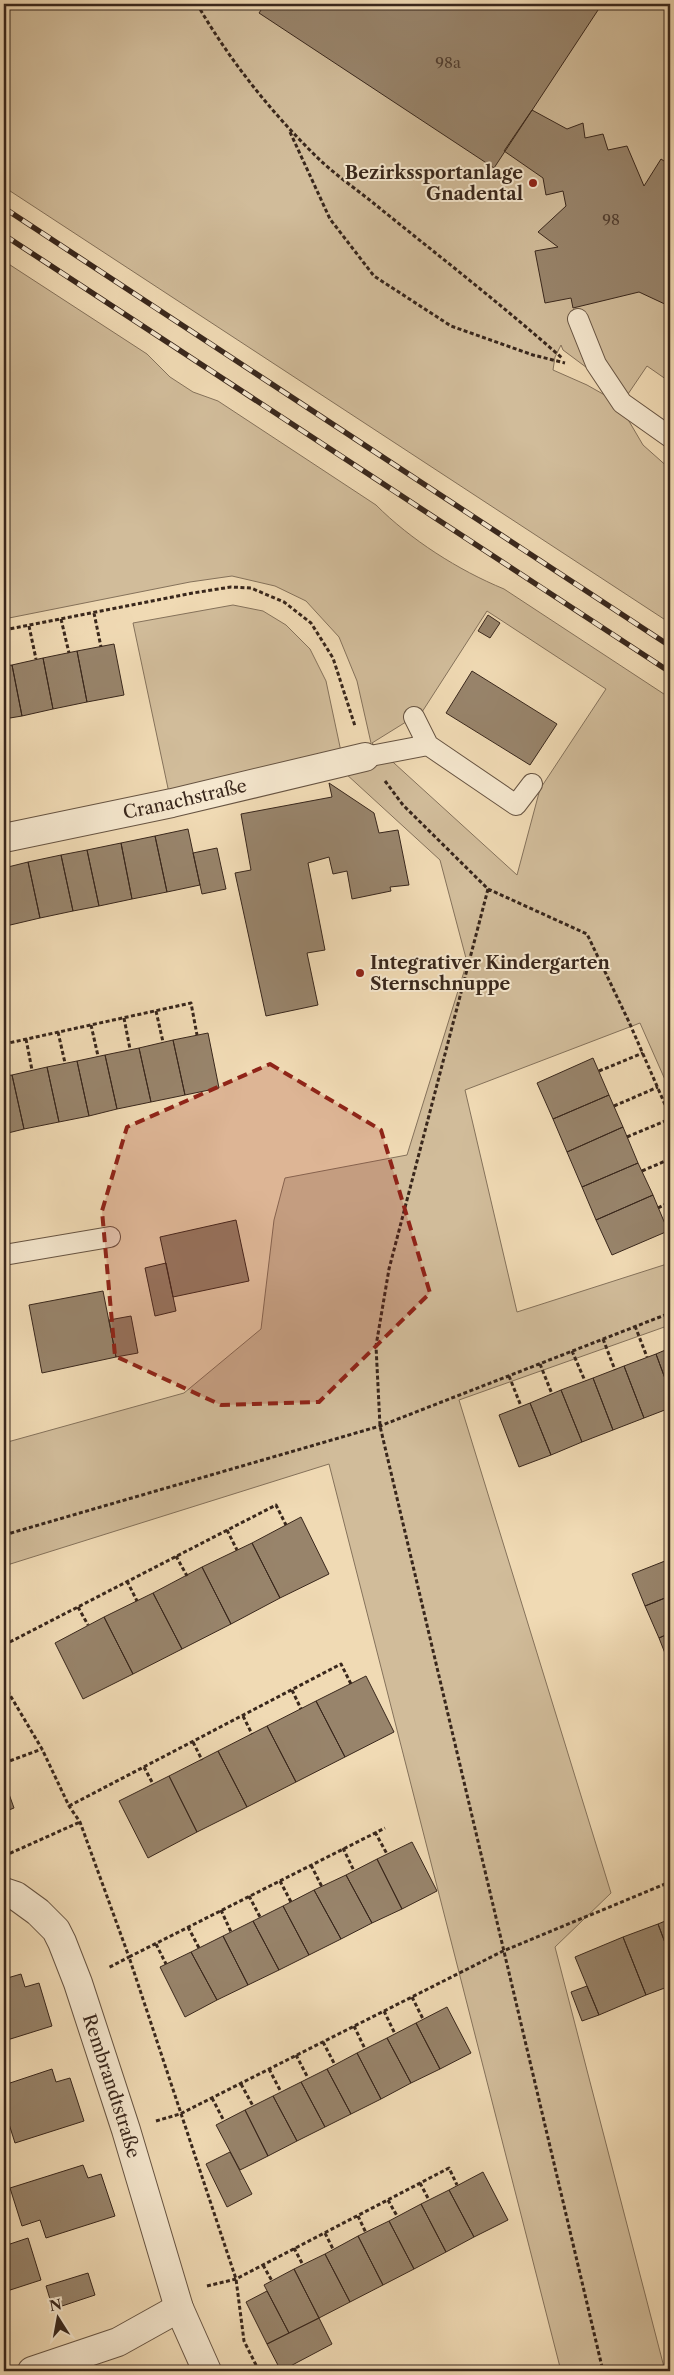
<svg xmlns="http://www.w3.org/2000/svg" width="674" height="2375" font-family="'Libre Caslon Text',serif">
<rect width="100%" height="100%" fill="#f0dab4"/>
<filter id="stains"><feTurbulence type="fractalNoise" baseFrequency=".004" numOctaves="4"/><feColorMatrix values="0 0 0 0 .2 0 0 0 0 .09 0 0 0 0 .02 0 0 0 .5 -.17"/></filter>
<radialGradient id="worn" r=".72"><stop offset=".6" stop-color="#630" stop-opacity="0"/><stop offset="1" stop-color="#630" stop-opacity=".3"/></radialGradient>
<!-- green -->
<path fill="#d1bc9a" stroke="#85725b" fill-rule="evenodd" d="M 4,4 L 670,4 L 670,382 L 647,366 L 626,397 L 563,350 L 561,345 L 555,357 L 553,370 L 587,385 L 610,398 L 623,411 L 643,445 L 670,469 L 670,623 L 4,187 Z
M 4,261 L 147,354 L 170,377 L 193,392 L 218,401 L 376,505 C 411,540 458,570 504,589 L 670,698 L 670,1091 L 640,1023 L 465,1090 L 517,1312 L 670,1263 L 670,1325 L 459,1400 L 611,1893 L 555,1947 L 665,2371 L 561,2371 L 329,1464 L 4,1566 L 4,1443 L 184,1393 L 261,1329 L 274,1220 L 285,1178 L 407,1155 L 467,962 L 440,860 L 345,773 L 371,743 L 357,681 L 339,637 L 306,601 L 275,586 L 232,576 L 190,582 L 4,619 ZM 487,611 L 606,689 L 540,789 L 517,875 L 372,743 L 422,712 Z
M 233,605 L 263,611 L 286,625 L 310,649 L 326,681 L 343,761 L 169,793 L 133,623 Z"/>
<!-- building -->
<path fill="#98846b" stroke="#39271c" d="M 265,4 L 602,4 L 494,168 L 259,13 Z
M 532,110 L 567,129 L 583,123 L 585,138 L 603,134 L 608,150 L 627,146 L 644,186 L 661,159 L 670,165 L 669,306 L 639,292 L 573,308 L 571,298 L 545,303 L 535,251 L 558,247 L 538,232 L 566,206 L 563,191 L 546,195 L 543,178 L 504,151 Z
M 488,615 L 500,623 L 490,638 L 478,631 Z
M 114,644 L 124,695 L 87,702 L 77,651 Z
M 77,651 L 87,702 L 53,709 L 43,658 Z
M 43,658 L 53,709 L 22,716 L 12,665 Z
M 12,665 L 22,716 L 4,719 L 4,666 Z
M 472,671 L 557,724 L 530,765 L 446,713 Z
M 329,783 L 374,813 L 379,833 L 398,830 L 409,885 L 390,887 L 391,891 L 352,899 L 347,871 L 333,874 L 329,857 L 308,863 L 325,950 L 307,953 L 318,1005 L 266,1016 L 235,873 L 251,870 L 241,814 L 332,797 Z
M 188,829 L 200,885 L 167,892 L 155,836 Z
M 155,836 L 167,892 L 132,899 L 121,843 Z
M 121,843 L 132,899 L 99,906 L 87,850 Z
M 217,848 L 226,889 L 202,894 L 193,853 Z
M 87,850 L 99,906 L 73,911 L 61,855 Z
M 61,855 L 73,911 L 40,918 L 28,862 Z
M 28,862 L 40,918 L 6,926 L 4,868 Z
M 208,1033 L 219,1088 L 185,1095 L 173,1040 Z
M 173,1040 L 185,1095 L 151,1102 L 139,1048 Z
M 139,1048 L 151,1102 L 117,1109 L 105,1055 Z
M 105,1055 L 117,1109 L 89,1116 L 77,1061 Z
M 593,1058 L 609,1095 L 553,1119 L 537,1083 Z
M 77,1061 L 89,1116 L 59,1122 L 47,1067 Z
M 47,1067 L 59,1122 L 24,1129 L 12,1075 Z
M 12,1075 L 24,1129 L 4,1134 L 4,1076 Z
M 609,1095 L 623,1127 L 567,1152 L 553,1119 Z
M 623,1127 L 638,1163 L 582,1187 L 567,1152 Z
M 638,1163 L 653,1195 L 596,1220 L 582,1187 Z
M 653,1195 L 668,1231 L 612,1255 L 596,1220 Z
M 236,1220 L 249,1281 L 173,1297 L 160,1237 Z
M 166,1263 L 176,1311 L 155,1316 L 145,1268 Z
M 103,1291 L 116,1357 L 42,1373 L 29,1305 Z
M 131,1316 L 138,1353 L 116,1357 L 109,1320 Z
M 670,1348 L 670,1392 L 656,1354 Z
M 656,1354 L 670,1392 L 670,1408 L 644,1418 L 624,1366 Z
M 624,1366 L 644,1418 L 613,1430 L 593,1378 Z
M 593,1378 L 613,1430 L 582,1442 L 561,1390 Z
M 561,1390 L 582,1442 L 551,1455 L 530,1403 Z
M 530,1403 L 551,1455 L 519,1467 L 499,1415 Z
M 301,1517 L 329,1574 L 280,1598 L 252,1543 Z
M 252,1543 L 280,1598 L 231,1624 L 202,1567 Z
M 670,1559 L 670,1596 L 645,1606 L 632,1574 Z
M 202,1567 L 231,1624 L 182,1649 L 153,1593 Z
M 153,1593 L 182,1649 L 133,1674 L 104,1617 Z
M 670,1596 L 670,1633 L 659,1638 L 645,1606 Z
M 104,1617 L 133,1674 L 83,1699 L 55,1643 Z
M 670,1633 L 670,1666 L 659,1638 Z
M 366,1676 L 394,1732 L 345,1757 L 316,1701 Z
M 316,1701 L 345,1757 L 296,1782 L 267,1726 Z
M 267,1726 L 296,1782 L 247,1807 L 218,1751 Z
M 218,1751 L 247,1807 L 197,1832 L 169,1776 Z
M 169,1776 L 197,1832 L 148,1858 L 119,1801 Z
M 4,1780 L 14,1808 L 4,1812 Z
M 412,1842 L 437,1891 L 402,1909 L 377,1859 Z
M 377,1859 L 402,1909 L 372,1923 L 346,1875 Z
M 346,1875 L 372,1923 L 341,1939 L 314,1890 Z
M 314,1890 L 341,1939 L 309,1955 L 283,1906 Z
M 283,1906 L 309,1955 L 279,1970 L 253,1921 Z
M 670,1919 L 670,1956 L 658,1924 Z
M 253,1921 L 279,1970 L 248,1985 L 223,1936 Z
M 658,1924 L 670,1956 L 670,1986 L 646,1995 L 623,1937 Z
M 223,1936 L 248,1985 L 217,2000 L 191,1952 Z
M 623,1937 L 646,1995 L 599,2015 L 575,1957 Z
M 191,1952 L 217,2000 L 185,2017 L 160,1967 Z
M 21,1974 L 25,1987 L 39,1983 L 52,2026 L 4,2041 L 4,1979 Z
M 587,1986 L 599,2015 L 582,2021 L 571,1992 Z
M 447,2007 L 471,2053 L 440,2069 L 416,2023 Z
M 416,2023 L 440,2069 L 411,2083 L 387,2038 Z
M 387,2038 L 411,2083 L 381,2099 L 357,2053 Z
M 357,2053 L 381,2099 L 351,2114 L 327,2069 Z
M 52,2069 L 56,2082 L 70,2078 L 84,2121 L 15,2143 L 9,2124 L 4,2126 L 4,2085 Z
M 327,2069 L 351,2114 L 325,2127 L 301,2082 Z
M 301,2082 L 325,2127 L 297,2141 L 273,2096 Z
M 273,2096 L 297,2141 L 268,2156 L 245,2110 Z
M 245,2110 L 268,2156 L 240,2170 L 216,2125 Z
M 230,2152 L 252,2194 L 227,2207 L 206,2164 Z
M 83,2165 L 88,2178 L 101,2174 L 115,2216 L 46,2238 L 40,2220 L 22,2226 L 10,2188 Z
M 483,2172 L 508,2220 L 474,2237 L 449,2190 Z
M 449,2190 L 474,2237 L 446,2252 L 421,2204 Z
M 421,2204 L 446,2252 L 414,2269 L 389,2221 Z
M 389,2221 L 414,2269 L 383,2285 L 358,2236 Z
M 358,2236 L 383,2285 L 350,2302 L 325,2254 Z
M 28,2238 L 41,2280 L 4,2292 L 4,2246 Z
M 325,2254 L 350,2302 L 319,2318 L 294,2269 Z
M 294,2269 L 319,2318 L 289,2333 L 264,2285 Z
M 88,2273 L 95,2295 L 53,2309 L 46,2286 Z
M 267,2291 L 289,2333 L 267,2344 L 246,2302 Z
M 319,2318 L 332,2344 L 281,2371 L 267,2344 Z"/>
<g fill="none" stroke-linecap="round" stroke-linejoin="round">
<!-- service casing -->
<g stroke="#675442" stroke-width="22">
<path id="service" d="M 578,319 L 596,364 L 622,403 L 670,437
M 414,717 L 428,745
M 365,757 L 428,745 L 516,805 L 532,784
M 4,1255 L 110,1237"/>
</g>
<!-- minor casing -->
<g stroke="#675442" stroke-width="30">
<g id="minor">
<path id="s1" d="M 4,838 L 172,803 L 365,757"/>
<path id="s2" d="M 4,1892 L 16,1896 L 38,1912 L 56,1930 L 62,1942 L 78,1983 L 126,2130 L 179,2308 L 207,2371"/>
<path d="M 32,2371 L 118,2342 L 179,2308"/>
</g>
</g>
<!-- path -->
<path stroke="#39271c" stroke-width="3" stroke-dasharray="4 2.5" stroke-linecap="butt" d="M 197,4 C 230,61 273,115 321,161 C 338,177 359,191 377,206 C 439,256 502,305 562,358
M 290,132 L 330,219 L 374,276 L 451,326 L 533,355 L 565,363
M 94,613 L 101,647
M 61,619 L 69,653
M 29,626 L 36,659
M 4,630 L 193,593 L 231,587 L 251,588 L 284,602 L 311,623 L 333,658 L 355,726
M 4,663 L 4,666
M 385,781 L 403,805 L 488,889 L 587,934 L 629,1022 L 670,1116
M 488,889 L 389,1269 L 376,1346 L 380,1426 L 603,2371
M 156,1011 L 163,1042
M 124,1018 L 130,1049
M 91,1025 L 98,1056
M 58,1032 L 65,1063
M 26,1039 L 32,1070
M 4,1044 L 191,1003 L 197,1035
M 599,1071 L 643,1053
M 614,1106 L 658,1087
M 627,1137 L 670,1119
M 642,1171 L 670,1159
M 658,1208 L 670,1202
M 665,1315 L 670,1328
M 635,1326 L 647,1357
M 603,1339 L 615,1370
M 572,1351 L 585,1381
M 540,1364 L 552,1394
M 509,1376 L 521,1406
M 227,1530 L 237,1550
M 4,1535 L 380,1426 L 670,1313
M 176,1556 L 187,1576
M 127,1581 L 137,1601
M 78,1607 L 88,1625
M 4,1645 L 276,1505 L 286,1525
M 4,1685 L 42,1749 L 69,1806 L 80,1822 L 129,1957 L 108,1968
M 292,1690 L 301,1709
M 243,1716 L 252,1734
M 193,1742 L 202,1760
M 4,1763 L 42,1749
M 144,1767 L 153,1784
M 69,1806 L 341,1664 L 351,1684
M 375,1832 L 387,1854
M 343,1848 L 354,1871
M 4,1856 L 80,1822
M 311,1865 L 322,1887
M 280,1881 L 291,1902
M 249,1896 L 260,1917
M 221,1910 L 231,1932
M 188,1927 L 199,1948
M 156,1944 L 166,1964
M 412,1997 L 423,2019
M 384,2011 L 395,2034
M 354,2026 L 365,2049
M 323,2042 L 335,2065
M 296,2055 L 308,2078
M 269,2069 L 281,2092
M 241,2084 L 253,2106
M 212,2098 L 224,2121
M 156,2121 L 180,2114 L 503,1951 L 670,1882
M 420,2183 L 429,2200
M 388,2200 L 397,2216
M 358,2216 L 366,2233
M 325,2233 L 333,2249
M 294,2248 L 303,2265
M 263,2265 L 272,2281
M 207,2286 L 236,2279 L 449,2168 L 457,2185
M 259,2371 L 244,2341 L 236,2279 L 129,1957 L 385,1828"/>
<!-- service -->
<use href="#service" stroke="#f5e7ce" stroke-width="20"/>
<!-- minor -->
<use href="#minor" stroke="#f5e7ce" stroke-width="28"/>
<!-- rail casing -->
<g stroke="#39271c" stroke-width="5.5">
<path id="rail" d="M 4,208 L 670,646
M 4,235 L 670,672"/>
</g>
<!-- rail -->
<use href="#rail" stroke="#f5e7ce" stroke-width="4" stroke-dasharray="11" stroke-linecap="butt"/>
</g>
<!-- marked area -->
<path fill="#8f2418" fill-opacity="0.2" stroke="#8f2418" stroke-width="4" stroke-dasharray="10 6" stroke-linejoin="round" d="M 270,1064 L 381,1130 L 430,1293 L 319,1402 L 221,1405 L 115,1356 L 102,1211 L 127,1127 Z"/>
<!-- markers -->
<g fill="#8f2418" stroke="#f5e7ce" stroke-width="2">
<circle cx="533" cy="183" r="5"/>
<circle cx="360" cy="973" r="5"/>
</g>
<g text-anchor="middle" dominant-baseline="central" stroke-width="4" stroke-linejoin="round" paint-order="stroke">
<!-- number labels -->
<g font-size="15" fill="#513e30">
<text x="448" y="62">98a</text>
<text x="611" y="219">98</text>
</g>
<!-- poi labels -->
<g font-size="18" font-weight="bold" fill="#39271c" stroke="#f5e7ce" text-anchor="end">
<text x="523" y="173">Bezirkssportanlage<tspan x="523" dy="21">Gnadental</tspan></text>
<text x="370" y="963" text-anchor="start">Integrativer Kindergarten<tspan x="370" dy="21">Sternschnuppe</tspan></text>
</g>
<!-- street labels -->
<g font-size="18" fill="#39271c" stroke="#f5e7ce">
<text stroke="none"><textPath href="#s1" startOffset="185">Cranachstraße</textPath></text>
<text stroke="none"><textPath href="#s2" startOffset="231">Rembrandtstraße</textPath></text>
</g>
</g>
<!-- margin -->
<rect width="674" height="2375" fill="none" stroke="#f0dab4" stroke-width="20"/>
<rect x="5" y="5" width="664" height="2365" fill="none" stroke="#39271c" stroke-width="2.5"/>
<rect x="10" y="10" width="654" height="2355" fill="none" stroke="#39271c"/>
<!-- north arrow -->
<g transform="translate(58 2318) rotate(349)" stroke="#f5e7ce" stroke-width="4" paint-order="stroke">
<path d="M0-4L9 19L0 12L-9 19Z" fill="#39271c"/>
<text y="-8" font-size="14" font-weight="bold" text-anchor="middle" fill="#39271c">N</text>
</g>
<rect width="100%" height="100%" filter="url(#stains)"/>
<rect width="100%" height="100%" fill="url(#worn)"/>
</svg>
